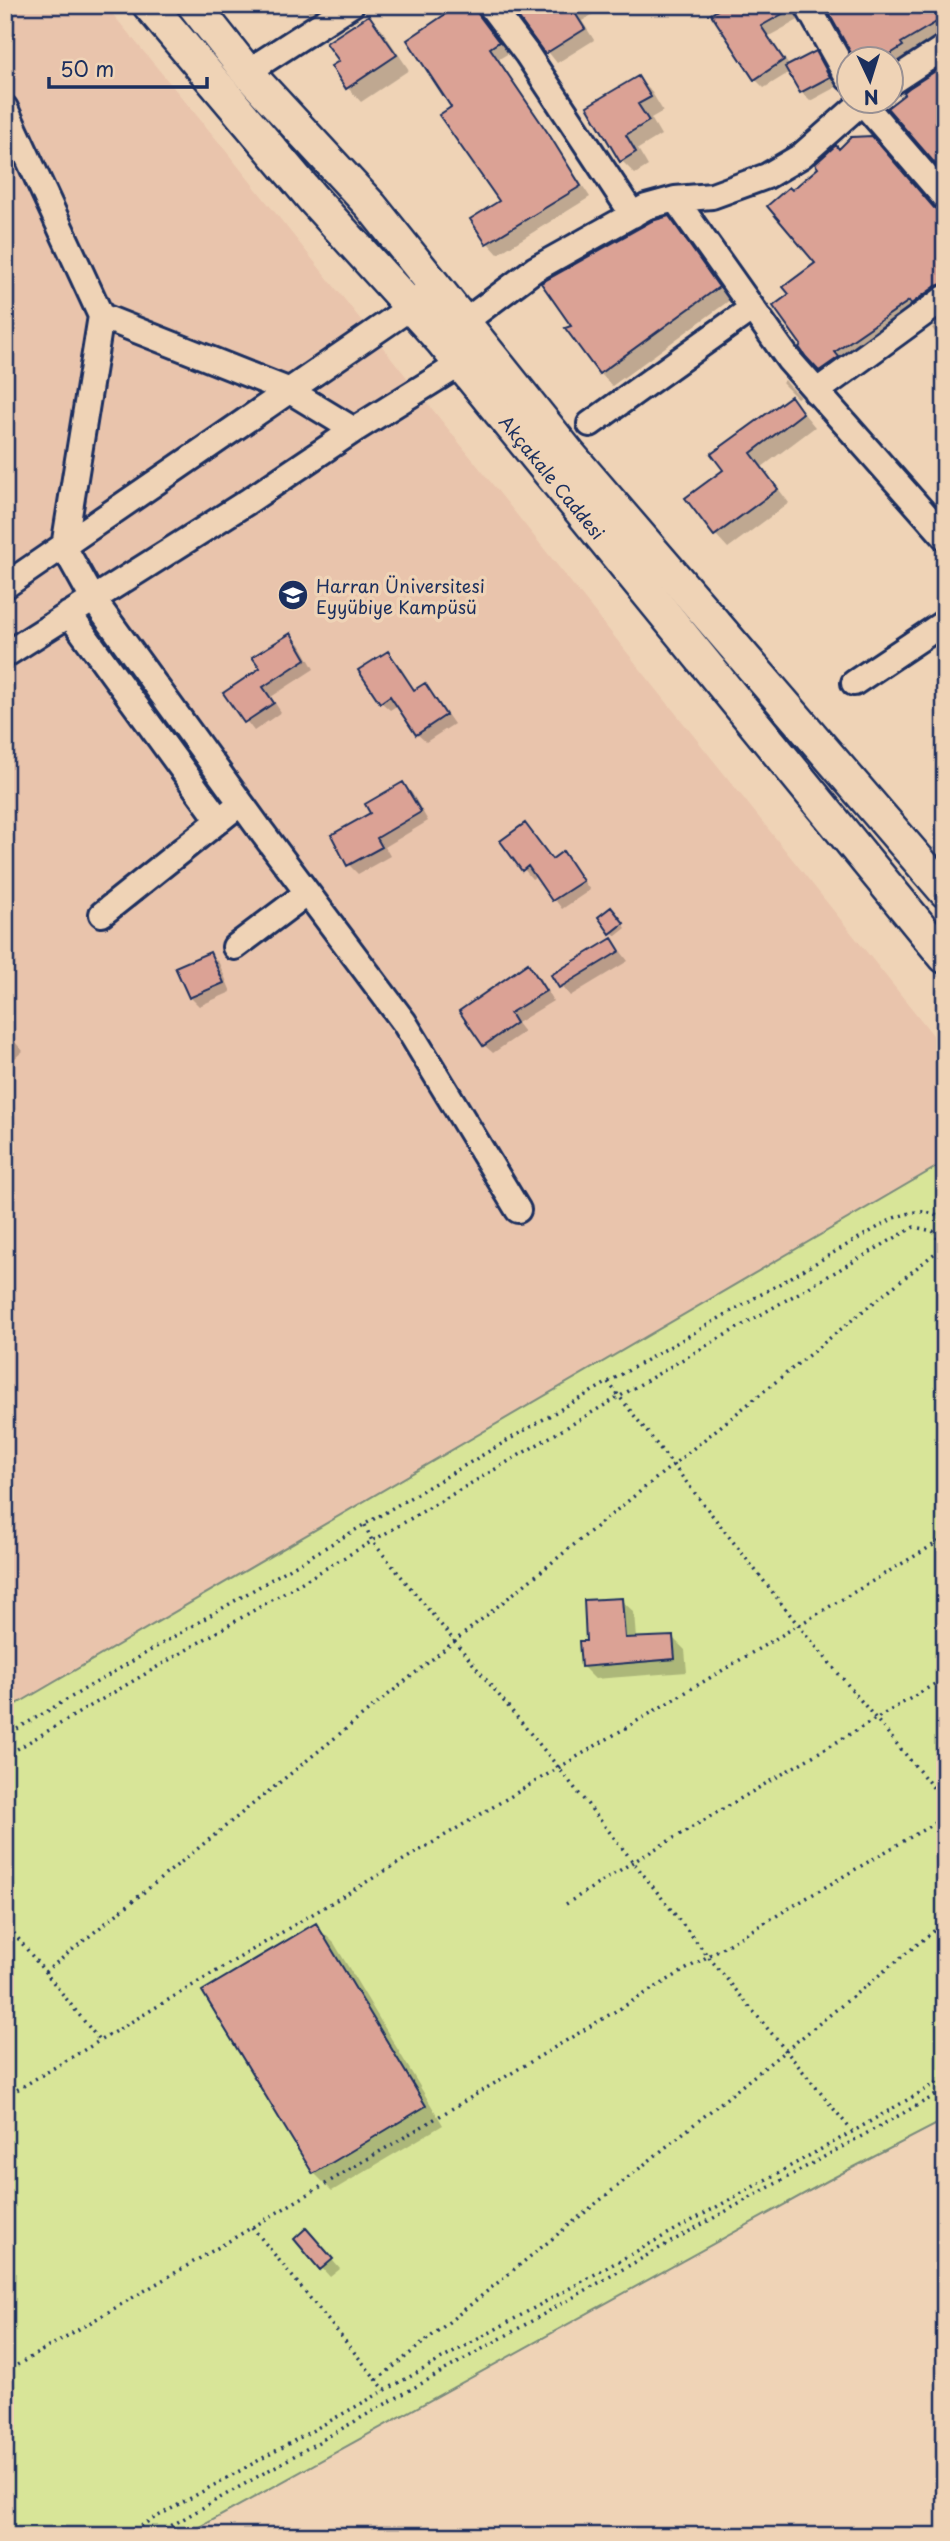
<svg xmlns="http://www.w3.org/2000/svg" width="950" height="2541" font-family="'Playpen Sans',sans-serif">
<rect width="100%" height="100%" fill="#efd3b6"/>
<filter id="ink" filterUnits="userSpaceOnUse"><feTurbulence type="fractalNoise" baseFrequency=".0143" numOctaves="2"/><feDisplacementMap in="SourceGraphic" scale="14" xChannelSelector="R" yChannelSelector="G"/><feConvolveMatrix kernelMatrix="1 2 1 2 8 2 1 2 1" color-interpolation-filters="sRGB"/></filter>
<g filter="url(#ink)">
<!-- built -->
<path fill="#e9c4ac" d="M 5,5 L 105,5 L 217,140 L 945,1050 L 945,1162 L 5,1711 Z"/>
<!-- green -->
<path fill="#d8e598" stroke="#7a8a7b" stroke-width="2" d="M 945,1162 L 945,2120 L 829,2180 L 184,2536 L 5,2536 L 5,1711 Z"/>
<!-- shadow -->
<path fill="#0003" d="M 302,5 L 334,5 L 315,19 Z
M 462,5 L 490,5 L 485,18 L 488,26 L 509,53 L 499,59 L 590,197 L 498,254 L 488,243 L 473,219 L 502,202 L 454,107 Z
M 511,5 L 608,5 L 582,21 L 594,40 L 557,63 Z
M 631,5 L 645,5 L 637,11 Z
M 714,5 L 806,5 L 802,18 L 769,36 L 790,67 L 815,53 L 824,62 L 838,86 L 810,101 L 801,92 L 790,72 L 764,88 L 755,79 Z
M 945,5 L 945,31 L 909,53 L 911,56 L 890,69 L 890,60 L 856,60 Z
M 369,17 L 382,30 L 409,70 L 361,102 L 348,88 L 333,67 L 341,61 Z
M 638,78 L 651,91 L 663,111 L 651,118 L 661,135 L 638,149 L 648,166 L 635,174 L 621,160 L 589,107 Z
M 935,210 L 945,214 L 945,289 L 830,380 L 807,356 Z
M 668,218 L 681,231 L 730,300 L 612,386 L 600,373 L 568,329 L 574,327 Z
M 945,319 L 945,365 L 935,351 L 944,344 L 932,328 Z
M 785,380 L 788,384 L 800,396 L 797,398 L 782,383 Z
M 791,398 L 815,427 L 762,467 L 789,503 L 728,548 L 716,535 L 688,498 L 725,470 Z
M 291,635 L 300,644 L 314,669 L 271,697 L 281,712 L 254,731 L 225,693 L 262,668 Z
M 388,653 L 397,662 L 416,691 L 424,685 L 433,694 L 454,724 L 426,742 L 417,734 L 398,705 L 390,710 L 381,702 Z
M 403,784 L 412,793 L 428,821 L 385,847 L 390,856 L 358,874 L 349,865 L 373,814 Z
M 525,825 L 553,860 L 563,853 L 590,890 L 562,909 L 537,876 L 532,879 L 502,842 Z
M 615,914 L 626,928 L 616,936 L 612,932 Z
M 612,940 L 628,961 L 570,996 L 553,975 Z
M 210,954 L 219,963 L 231,992 L 199,1006 L 190,997 Z
M 528,965 L 537,974 L 553,1001 L 517,1023 L 524,1032 L 493,1053 L 484,1045 Z
M 5,1031 L 23,1051 L 5,1067 Z
M 621,1600 L 634,1612 L 636,1639 L 672,1637 L 685,1650 L 687,1672 L 595,1679 L 582,1666 L 588,1642 Z
M 316,1926 L 334,1943 L 443,2125 L 332,2191 L 314,2173 L 204,1992 Z
M 296,2239 L 315,2240 L 340,2269 L 330,2277 Z"/>
<!-- building -->
<path fill="#dba295" stroke="#1b2f5e" stroke-width="2" d="M 459,5 L 475,5 L 478,14 L 499,42 L 490,48 L 550,136 L 581,186 L 486,244 L 470,219 L 499,201 L 439,115 L 451,107 L 407,40 Z
M 509,5 L 570,5 L 585,29 L 545,54 Z
M 726,5 L 792,5 L 793,8 L 761,26 L 784,60 L 754,80 L 711,14 Z
M 824,5 L 945,5 L 945,17 L 901,43 L 903,46 L 881,60 L 855,60 Z
M 369,15 L 397,55 L 346,89 L 331,66 L 339,61 L 326,43 Z
M 816,51 L 830,77 L 800,93 L 785,67 Z
M 945,65 L 945,175 L 887,108 L 905,94 L 904,92 L 909,88 Z
M 638,76 L 651,97 L 638,104 L 649,121 L 626,135 L 636,152 L 620,162 L 587,106 Z
M 872,136 L 934,208 L 945,212 L 945,283 L 936,286 L 911,304 L 909,301 L 835,352 L 839,357 L 819,371 L 806,357 L 799,347 L 801,345 L 773,306 L 789,294 L 783,287 L 815,263 L 767,206 L 789,187 L 792,190 L 818,168 L 815,164 L 836,145 L 839,149 L 851,137 Z
M 669,216 L 719,287 L 599,374 L 565,328 L 571,326 L 541,283 L 652,221 Z
M 791,396 L 803,413 L 751,453 L 778,489 L 714,536 L 685,498 L 723,470 L 711,454 Z
M 291,633 L 306,659 L 263,687 L 274,703 L 244,723 L 223,693 L 260,668 L 252,657 Z
M 388,651 L 414,690 L 425,683 L 446,715 L 416,735 L 390,696 L 380,703 L 358,670 Z
M 403,782 L 421,812 L 377,838 L 382,847 L 347,866 L 331,835 L 370,813 L 365,804 Z
M 525,823 L 552,859 L 563,851 L 583,881 L 552,901 L 528,866 L 522,871 L 500,841 Z
M 611,907 L 624,923 L 610,934 L 598,917 Z
M 612,938 L 620,951 L 559,988 L 551,975 Z
M 210,952 L 224,983 L 189,998 L 175,967 Z
M 528,963 L 546,991 L 510,1013 L 516,1023 L 483,1046 L 459,1011 Z
M 622,1598 L 625,1638 L 673,1636 L 675,1659 L 581,1667 L 579,1641 L 586,1641 L 584,1600 Z
M 316,1923 L 426,2106 L 313,2174 L 202,1991 Z
M 306,2228 L 333,2259 L 320,2270 L 294,2239 Z"/>
<g fill="none" stroke-linecap="round" stroke-linejoin="round">
<!-- minor casing -->
<g stroke="#1b2f5e" stroke-width="30">
<path id="minor" d="M 490,5 L 527,54 L 633,215
M 807,5 L 848,78
M 247,72 L 351,5
M 890,83 L 945,47
M 862,102 L 945,198
M 5,108 L 101,316 L 290,391 L 354,430
M 675,199 L 789,360 L 945,537
M 101,316 L 64,547 L 93,599 L 259,828 L 404,1022 L 518,1210
M 451,332 L 535,269 L 646,207 L 675,199 L 712,196 L 767,176 L 801,156 L 862,102
M 816,392 L 945,298
M 590,424 L 751,309
M 5,586 L 411,307 L 423,294
M 69,614 L 219,820
M 5,655 L 247,502 L 354,430 L 473,356
M 854,683 L 945,622
M 102,914 L 232,810
M 235,947 L 307,893"/>
</g>
<!-- major casing -->
<g stroke="#1b2f5e" stroke-width="37">
<g id="major">
<path id="s1" d="M 149,5 L 313,199 L 441,340 L 945,957"/>
<path d="M 194,5 L 247,72 L 371,206 L 569,454 L 945,891"/>
</g>
</g>
<!-- path -->
<path stroke="#1b2f5e" stroke-width="3.5" stroke-dasharray="2 5" stroke-linecap="butt" d="M 608,1382 L 799,1626 L 945,1802
M 365,1525 L 372,1541 L 558,1767 L 707,1955 L 852,2131
M 5,1736 L 549,1416 L 894,1218 C 914,1211 929,1207 945,1222
M 5,1756 L 692,1354 L 914,1227 L 933,1231 L 945,1250
M 566,1904 L 633,1862 L 945,1678
M 5,1922 L 100,2041
M 45,1972 L 945,1245
M 5,2097 L 945,1538
M 252,2227 L 385,2390
M 5,2372 C 320,2190 630,2000 945,1817
M 377,2380 L 945,1922
M 122,2536 L 852,2132 L 945,2078
M 153,2536 L 690,2231 L 945,2090"/>
<!-- minor -->
<use href="#minor" stroke="#efd3b6" stroke-width="24"/>
<!-- major -->
<use href="#major" stroke="#efd3b6" stroke-width="32"/>
</g>
</g>
<!-- icons -->
<defs>
<g id="university-disc" transform="scale(1.575)"><circle r="9.5" fill="#1b2f5e" stroke="#efd3b6"/><path d="M0-5L7-2L0 1L-7-2ZM-4 1L0 2.5L4 1V4Q0 6-4 4Z" fill="#fff"/></g>
</defs>
<g fill-rule="evenodd">
<use href="#university-disc" x="293" y="595"/>
</g>
<g text-anchor="middle" dominant-baseline="central" stroke-width="7" stroke-linejoin="round" paint-order="stroke">
<!-- street labels -->
<g font-size="18" fill="#1b2f5e" stroke="#efd3b6">
<text stroke="none"><textPath href="#s1" startOffset="621">Akçakale Caddesi</textPath></text>
</g>
<!-- poi labels -->
<g font-size="18" fill="#1b2f5e" stroke="#efd3b6" text-anchor="start">
<text x="316" y="585">Harran Üniversitesi<tspan x="316" dy="21">Eyyübiye Kampüsü</tspan></text>
</g>
</g>
<!-- margin -->
<rect width="950" height="2541" fill="none" stroke="#efd3b6" stroke-width="28"/>
<rect x="14" y="14" width="922" height="2513" fill="none" stroke="#1b2f5e" stroke-width="2.5" filter="url(#ink)"/>
<!-- north arrow -->
<g transform="translate(870 80) rotate(176)"><circle r="33" fill="#efd3b6" stroke="#9a9193" stroke-width="2"/>
<path d="M0-5L12 26L0 18L-12 26Z" fill="#1b2f5e"/>
<text y="-10" font-size="19" font-weight="bold" text-anchor="middle" fill="#1b2f5e">N</text>
</g>
<!-- scale -->
<path d="M49 77v10h158v-10" fill="none" stroke="#1b2f5e" stroke-width="3.5"/>
<text x="60" y="77" font-size="21" fill="#1b2f5e" stroke="#efd3b6" stroke-width="5" paint-order="stroke">50 m</text>
</svg>
